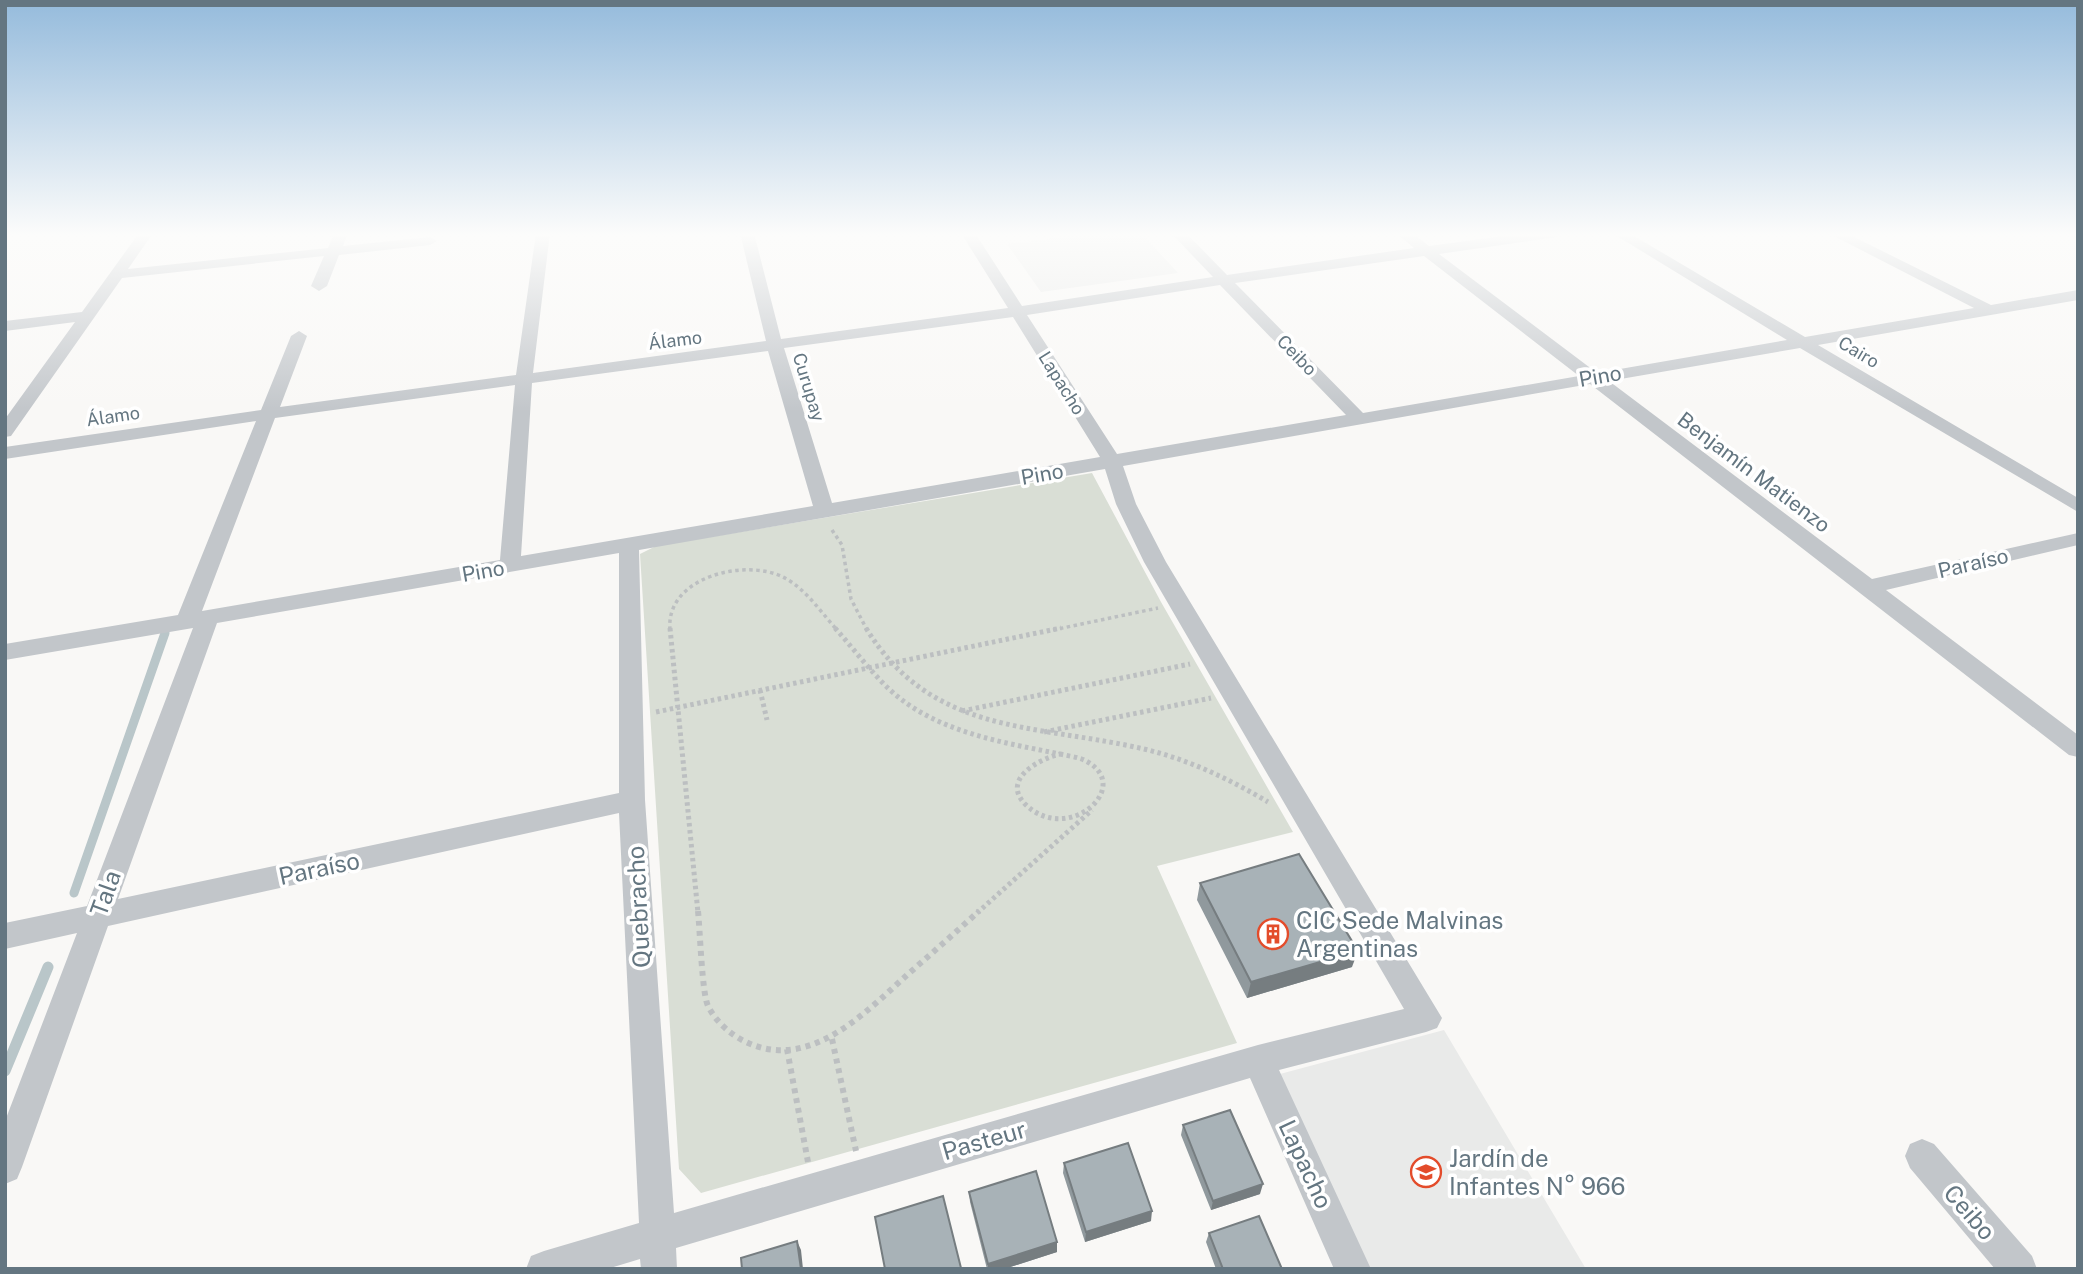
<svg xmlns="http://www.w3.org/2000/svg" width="2083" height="1274" font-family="'Public Sans',sans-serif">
<rect width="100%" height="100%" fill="#f9f8f6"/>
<!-- built -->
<path fill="#e9eae9" d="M 1095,233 L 1141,233 L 1178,273 L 1041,292 L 1007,244 Z
M 1444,1030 L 1586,1269 L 1370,1269 L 1280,1074 Z"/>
<!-- green -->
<path fill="#d9ded5" d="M 1092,473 L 1161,602 L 1293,832 L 1157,866 L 1237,1043 L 701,1193 L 679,1169 L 640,554 L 656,546 Z"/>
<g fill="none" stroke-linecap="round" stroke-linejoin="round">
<!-- stream-far1 -->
<path stroke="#b9c6c9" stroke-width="9" d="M 74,893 L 165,633"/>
<!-- stream -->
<path stroke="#b9c6c9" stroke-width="11" d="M 5,1071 L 48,967"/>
<!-- path-far2 -->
<path stroke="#bcbfc1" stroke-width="3.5" stroke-dasharray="3.5 3.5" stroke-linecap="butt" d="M 832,530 L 842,545 L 851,599 L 867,630
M 670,630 C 665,577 745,558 783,577 C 805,588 820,611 837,630
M 1053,630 L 1158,608"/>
<!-- path-far1 -->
<path stroke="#bcbfc1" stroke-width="5" stroke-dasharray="3.5 3.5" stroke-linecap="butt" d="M 670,628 L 698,913
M 835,628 C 853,648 870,671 889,689 C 935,732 1001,742 1060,754
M 866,628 C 930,733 1029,724 1135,747 C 1183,757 1226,777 1268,802
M 760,690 L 767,720
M 962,711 L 1190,664
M 656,712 L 1061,628
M 1044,732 L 1211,698
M 1060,754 C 1068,756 1079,757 1086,761 C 1135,787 1067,846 1025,804 C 1001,779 1039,759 1060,754 Z
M 977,913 L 1092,810"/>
<!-- path -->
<path stroke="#bcbfc1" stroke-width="6" stroke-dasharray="5 5" stroke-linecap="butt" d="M 698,911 C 700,930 702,994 708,1006 C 716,1022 731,1035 746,1042 C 809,1072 865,1013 907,975 C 931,954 955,933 979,911
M 832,1039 L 856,1151
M 787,1049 L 808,1162"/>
<!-- minor -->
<path fill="#c2c6ca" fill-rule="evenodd" d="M 139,233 L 153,233 L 128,269 L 328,248 L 334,233 L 348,233 L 343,246 L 430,237 L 437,241 L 430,245 L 339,255 L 327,286 L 319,291 L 311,286 L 324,256 L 122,278 L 11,436 L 5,437 L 5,419 L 75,322 L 5,331 L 5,321 L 82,312 Z
M 536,233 L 550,233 L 533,373 L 766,341 L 740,233 L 754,233 L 781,339 L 1008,308 L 961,233 L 975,233 L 1022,306 L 1213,277 L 1171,233 L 1186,233 L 1227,275 L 1414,248 L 1396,233 L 1412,233 L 1429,246 L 1526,233 L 1564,233 L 1557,237 L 1439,254 L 1597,373 L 1787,340 L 1612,233 L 1629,233 L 1805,337 L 1974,308 L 1828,233 L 1846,233 L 1991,305 L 2078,290 L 2078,300 L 1818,345 L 2078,498 L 2078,512 L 1800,348 L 1609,381 L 1872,579 L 2078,533 L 2078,545 L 1886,590 L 2078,735 L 2078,757 L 2069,755 L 1590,384 L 1123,466 L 1136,504 L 1166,562 L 1442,1018 L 1437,1028 L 1426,1032 L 1279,1070 L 1371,1269 L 1334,1269 L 1250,1078 L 676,1248 L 677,1269 L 641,1269 L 640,1259 L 607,1269 L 526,1269 L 531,1256 L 544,1251 L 639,1223 L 619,813 L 108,926 L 22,1167 L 17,1179 L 5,1184 L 5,1121 L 77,933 L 5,949 L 5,923 L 87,906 L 193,628 L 5,660 L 5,644 L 178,615 L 256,421 L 5,459 L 5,447 L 261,410 L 291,336 L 299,331 L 307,336 L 280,407 L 516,375 ZM 1424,256 L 1579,376 L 1363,413 L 1235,283 ZM 1220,285 L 1346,415 L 1117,454 L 1027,315 ZM 1013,317 L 1100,457 L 832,503 L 784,348 ZM 768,351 L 813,506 L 521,556 L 532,383 ZM 515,385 L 500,560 L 202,611 L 275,418 ZM 1105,469 L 1116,504 L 1144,562 L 1404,1009 L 1258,1045 L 674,1213 L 645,800 L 639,550 ZM 619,553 L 619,793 L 118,899 L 217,623 Z
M 2067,233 L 2078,233 L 2078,239 Z
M 1922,1139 L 1934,1144 L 2032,1256 L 2037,1269 L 1995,1269 L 1910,1168 L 1905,1156 L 1910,1144 Z"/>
</g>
<!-- wall -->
<path fill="#90999d" d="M 1200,883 L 1352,967 L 1247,998 L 1197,900 Z
M 1183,1125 L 1260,1194 L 1211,1210 L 1181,1135 Z
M 1064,1163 L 1151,1221 L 1085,1242 L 1063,1173 Z
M 969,1192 L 1057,1252 L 1004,1269 L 987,1269 L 970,1202 Z
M 1209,1233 L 1282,1269 L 1216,1269 L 1206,1242 Z"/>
<!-- shaded-wall -->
<path fill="#767d80" d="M 1358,951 L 1352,967 L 1247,998 L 1251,982 Z
M 1263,1184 L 1260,1194 L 1211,1210 L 1213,1201 Z
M 1152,1211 L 1151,1221 L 1085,1242 L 1086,1232 Z
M 797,1241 L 801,1250 L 803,1269 L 801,1269 Z
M 1057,1242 L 1057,1252 L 1004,1269 L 988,1269 L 988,1264 Z"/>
<!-- building -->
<path fill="#a8b2b7" stroke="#767d80" stroke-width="2" d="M 1299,854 L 1358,951 L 1251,982 L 1200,883 Z
M 1230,1110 L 1263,1184 L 1213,1201 L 1183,1125 Z
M 1128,1143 L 1152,1211 L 1086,1232 L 1064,1163 Z
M 1036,1171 L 1057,1242 L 988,1264 L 969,1192 Z
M 943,1196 L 961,1268 L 885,1269 L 875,1217 Z
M 1259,1216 L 1282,1269 L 1223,1269 L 1209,1233 Z
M 797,1241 L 801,1269 L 742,1269 L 741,1258 Z"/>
<!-- sky -->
<linearGradient id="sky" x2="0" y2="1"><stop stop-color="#95bbdc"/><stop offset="0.57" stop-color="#fcfcfb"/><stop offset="1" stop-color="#fcfcfb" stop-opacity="0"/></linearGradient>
<rect width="2083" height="412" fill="url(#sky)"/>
<!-- icons -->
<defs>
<g id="building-ring" transform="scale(1.575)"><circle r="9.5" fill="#fff" stroke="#e34c2b" stroke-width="1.5"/><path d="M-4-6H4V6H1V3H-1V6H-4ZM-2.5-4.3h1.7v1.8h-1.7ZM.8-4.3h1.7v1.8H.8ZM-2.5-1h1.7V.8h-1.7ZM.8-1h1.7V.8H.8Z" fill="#e34c2b"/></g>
<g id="school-ring" transform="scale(1.575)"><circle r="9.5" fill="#fff" stroke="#e34c2b" stroke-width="1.5"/><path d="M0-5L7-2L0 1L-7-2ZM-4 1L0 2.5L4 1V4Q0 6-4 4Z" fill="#e34c2b"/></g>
</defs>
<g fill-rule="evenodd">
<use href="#building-ring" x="1273" y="934"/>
<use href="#school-ring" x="1426" y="1172"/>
</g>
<g text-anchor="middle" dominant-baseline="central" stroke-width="7" stroke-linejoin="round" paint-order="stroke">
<!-- far-street labels -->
<g font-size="18" fill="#647681" stroke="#fff">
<text transform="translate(675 340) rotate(-7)">Álamo</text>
<text transform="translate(1859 352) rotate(31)">Cairo</text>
<text transform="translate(1297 355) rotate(46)">Ceibo</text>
<text transform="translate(1062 383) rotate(58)">Lapacho</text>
<text transform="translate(809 387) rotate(73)">Curupay</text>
<text transform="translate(113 416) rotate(-8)">Álamo</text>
</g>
<!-- street labels -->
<g font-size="21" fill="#647681" stroke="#fff">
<text transform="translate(1600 376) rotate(-10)">Pino</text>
<text transform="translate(1754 472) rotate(37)">Benjamín Matienzo</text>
<text transform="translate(1042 474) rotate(-10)">Pino</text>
<text transform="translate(1973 563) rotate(-13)">Paraíso</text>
<text transform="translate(483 571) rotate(-10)">Pino</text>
</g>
<!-- near-street labels -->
<g font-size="24" fill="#647681" stroke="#fff">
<text transform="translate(319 868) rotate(-12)">Paraíso</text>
<text transform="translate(105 893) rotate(-70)">Tala</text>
<text transform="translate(638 907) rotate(-93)">Quebracho</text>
<text transform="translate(984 1140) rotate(-16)">Pasteur</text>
<text transform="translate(1306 1164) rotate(65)">Lapacho</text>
<text transform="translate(1970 1212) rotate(49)">Ceibo</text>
</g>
<!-- near-poi labels -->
<g font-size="24" fill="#647681" stroke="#fff" text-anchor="start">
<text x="1296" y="920">CIC Sede Malvinas<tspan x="1296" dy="28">Argentinas</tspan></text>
<text x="1449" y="1158">Jardín de<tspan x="1449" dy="28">Infantes N° 966</tspan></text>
</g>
</g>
<!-- border -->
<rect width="2083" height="1274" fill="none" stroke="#647681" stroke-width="14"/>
</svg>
